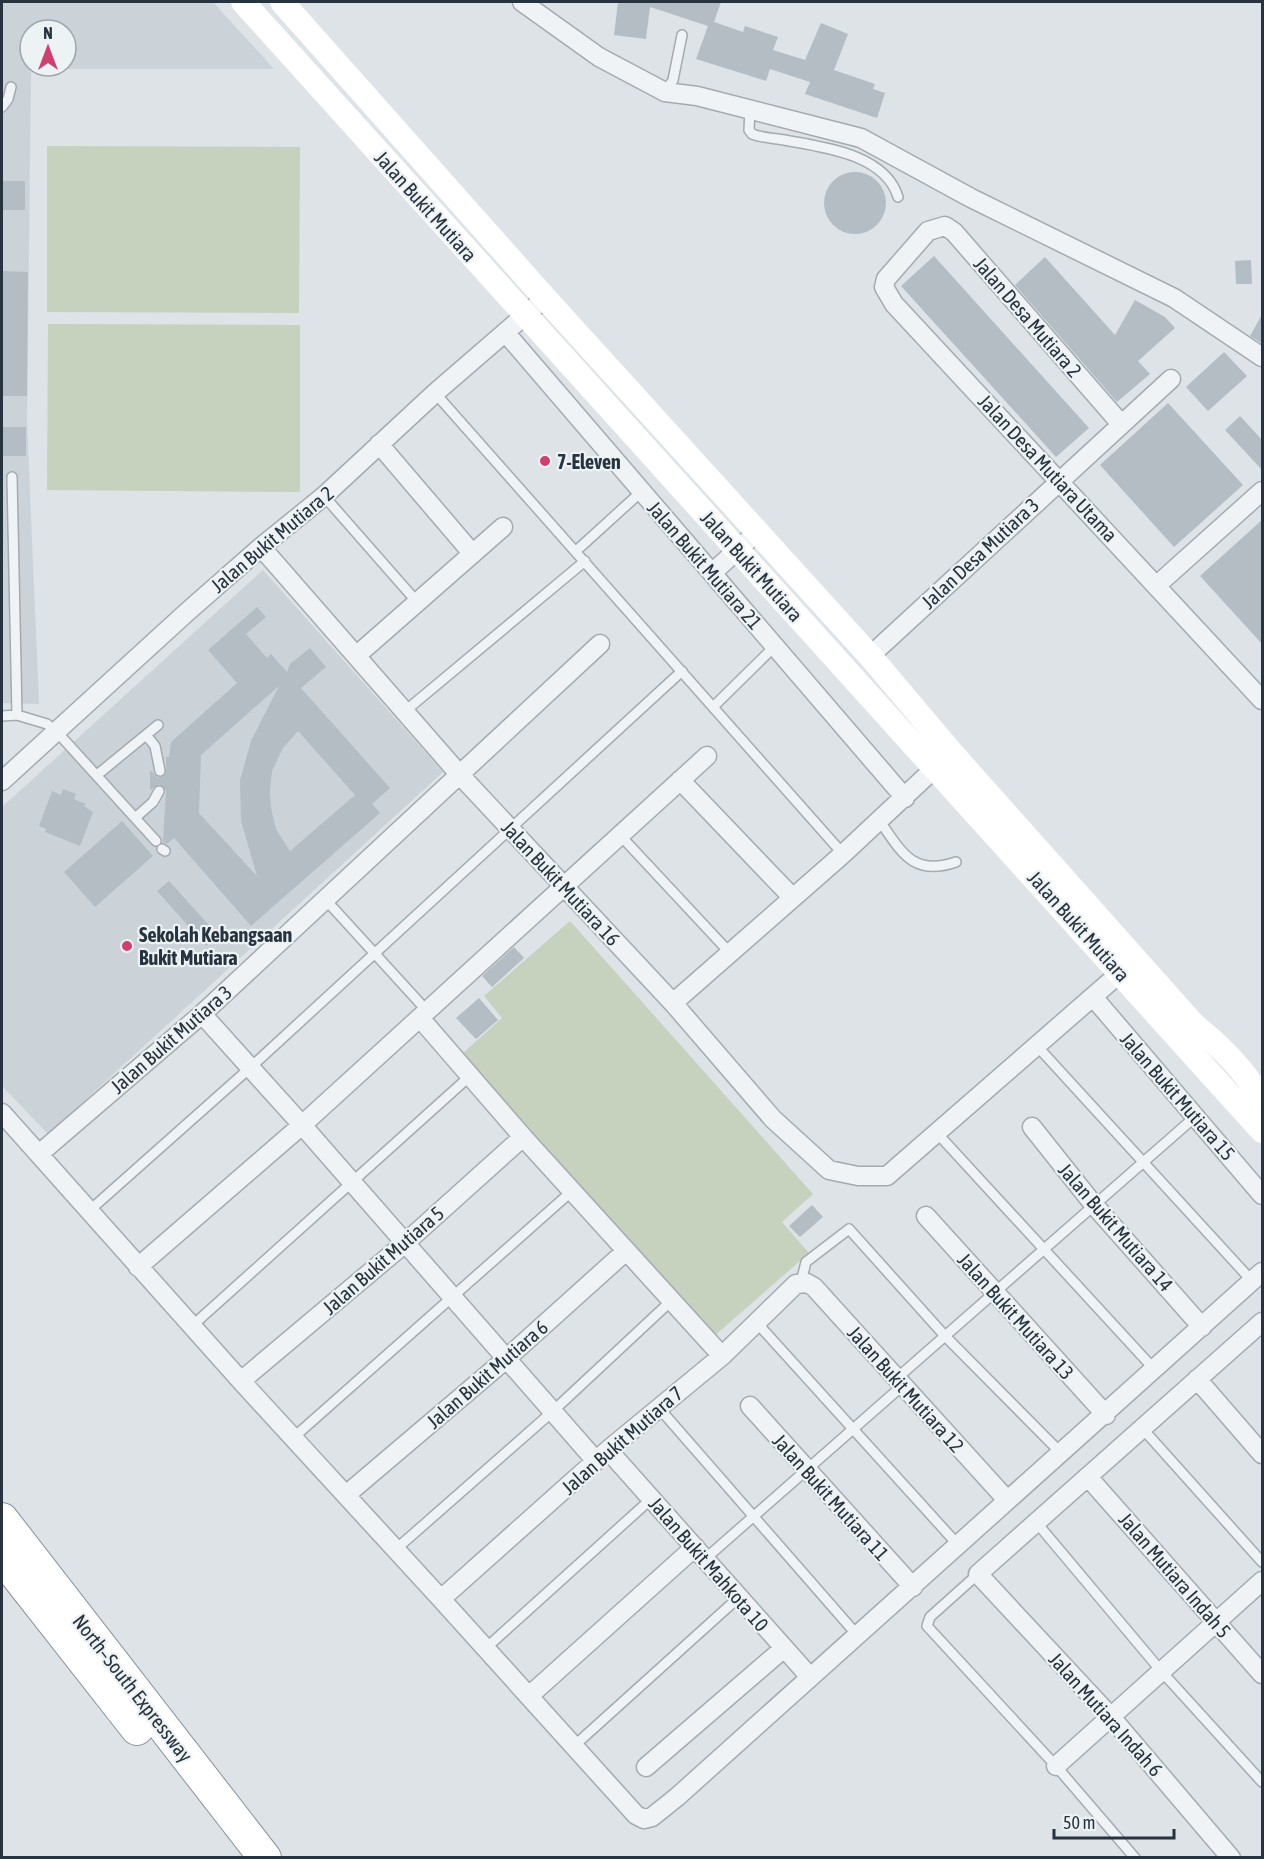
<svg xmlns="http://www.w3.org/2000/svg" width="1264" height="1859" font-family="'Asap Condensed',sans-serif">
<rect width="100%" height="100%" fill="#dde3e7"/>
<!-- built -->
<path fill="#cbd3d9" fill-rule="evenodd" d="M 2,2 L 213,2 L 274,69 L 31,69 L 27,422 L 39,704 L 2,703 ZM 30,30 L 66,30 L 66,66 L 30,66 Z
M 263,570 L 443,772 L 48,1134 L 2,1086 L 2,807 Z"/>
<!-- green -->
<path fill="#c6d1be" d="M 47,146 L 300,147 L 299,313 L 47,312 Z
M 48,324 L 300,325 L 300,492 L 47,490 Z
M 570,921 L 813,1194 L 782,1222 L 809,1253 L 713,1337 L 462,1054 L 502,1018 L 484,996 Z"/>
<!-- building -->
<path fill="#b4bdc4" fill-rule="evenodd" d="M 618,2 L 721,2 L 714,22 L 743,32 L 745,26 L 778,37 L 773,50 L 805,60 L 821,23 L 848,34 L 834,70 L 875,84 L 873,89 L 885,93 L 877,118 L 805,94 L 810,82 L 770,69 L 766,81 L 696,59 L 708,26 L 650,7 L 646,39 L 614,35 Z
M824 203a31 31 0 1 1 62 0a31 31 0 1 1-62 0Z
M 2,181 L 25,181 L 25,210 L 2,210 Z
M 934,256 L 1089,428 L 1056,457 L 901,286 Z
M 1045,257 L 1115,335 L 1135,300 L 1165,317 L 1175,328 L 1138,361 L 1150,374 L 1117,402 L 1015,285 Z
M 1251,260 L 1252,284 L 1236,284 L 1235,261 Z
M 2,271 L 28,272 L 27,396 L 2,396 Z
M 1263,313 L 1263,344 L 1250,336 Z
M 1224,352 L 1247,376 L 1208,411 L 1186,387 Z
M 1168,403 L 1243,485 L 1174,547 L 1100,465 Z
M 1240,416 L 1263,441 L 1263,471 L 1225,430 Z
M 2,427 L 26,427 L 26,456 L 2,456 Z
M 1263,519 L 1263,645 L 1200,576 Z
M 257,607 L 266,617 L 246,634 L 267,658 L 271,654 L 287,672 L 290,664 L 310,648 L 326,667 L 301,688 L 390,788 L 372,804 L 380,813 L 251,926 L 174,838 L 167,844 L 163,842 L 166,790 L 159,784 L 150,790 L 150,770 L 158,778 L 166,774 L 166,757 L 169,757 L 171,742 L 237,683 L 208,650 ZM 279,686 L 251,741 L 240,780 L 241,821 L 257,876 L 199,813 L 201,755 ZM 298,731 L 355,795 L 290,851 L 276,829 L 271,808 L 270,790 L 272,771 L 283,748 Z
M 63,789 L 76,794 L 74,799 L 86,804 L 84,806 L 93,812 L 80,846 L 45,832 L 46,829 L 39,826 L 52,791 L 61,795 Z
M 122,821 L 153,856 L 95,907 L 64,872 Z
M 169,881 L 218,935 L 206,946 L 157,891 Z
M 514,947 L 524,958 L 492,987 L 482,976 Z
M 479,998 L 498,1020 L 476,1039 L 456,1018 Z
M 812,1205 L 823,1217 L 800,1237 L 789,1226 Z"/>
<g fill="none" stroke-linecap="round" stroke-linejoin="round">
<!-- lane casing -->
<g stroke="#a3abb1" stroke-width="12">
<path id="lane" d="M 665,92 L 673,80 L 682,35
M 2,107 L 8,99 L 11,87
M 750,110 L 749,130 L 752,134 C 762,138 773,138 784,140 C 823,147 885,154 898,197
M 435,393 L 843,854
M 12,477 L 17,715 L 47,724 L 57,732 L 156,841
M 324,496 L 417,602
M 576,551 L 642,491
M 713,707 L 775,646
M 404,712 L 585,561
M 2,716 L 17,715
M 146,735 L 155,746 L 160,771
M 97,775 L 158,725
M 135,818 L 153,802 L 159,791
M 879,820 C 901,851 912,877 956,862
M 619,834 L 730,953
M 162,849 L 165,851
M 325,899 L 428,1012
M 1037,1046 L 1252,1281
M 937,1133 L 1154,1369
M 89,1211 L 251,1067 L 682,671
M 801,1282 L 806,1262 L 849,1229 L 945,1336 L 1062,1454
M 757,1323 L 959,1546
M 192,1326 L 470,1076
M 896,1379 L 1196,1116
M 659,1408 L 858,1636
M 1142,1428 L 1262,1562
M 293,1438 L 572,1191
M 1036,1522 L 1162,1672 L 1262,1782
M 395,1550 L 552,1412 L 671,1301
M 705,1559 L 902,1386
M 978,1574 L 930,1617 L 927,1626 L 1056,1766 L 1135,1858
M 486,1648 L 651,1499
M 574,1746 L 738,1598"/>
</g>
<!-- street casing -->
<g stroke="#a3abb1" stroke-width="21">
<path id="street" d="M 522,2 L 599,57 L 665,92 L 697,96 L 861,138 L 971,198 L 1174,298 L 1262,357
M 505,332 L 905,798
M 1121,424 L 954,232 L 945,226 L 928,231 L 886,279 L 884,287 L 894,304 L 1262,700
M 379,444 L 472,553
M 261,547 L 460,775 L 673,1003 L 773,1119 L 829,1170 L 858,1176 L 887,1176 L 1128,966
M 712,573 L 757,532
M 1156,586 L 1262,491
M 356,656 L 503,527
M 870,656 L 1171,379
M 680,780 L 792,897
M 2,781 L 186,613 L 261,547 L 324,496 L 435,393 L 545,298
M 1094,998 L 1262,1195
M 673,1003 L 843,854 L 936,767
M 202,1014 L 302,1125 L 596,1461
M 420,1018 L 523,1137 L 722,1356
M 2,1113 L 241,1381 L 441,1599 L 636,1815 L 644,1819 L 652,1817 L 677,1797 L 1262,1272
M 1032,1127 L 1094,1205 L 1202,1327
M 39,1154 L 202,1014 L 600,644
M 926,1216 L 1106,1415
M 138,1267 L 302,1125 L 707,756
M 1197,1379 L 1262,1454
M 241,1381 L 404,1244 L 523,1137
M 750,1406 L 913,1587
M 608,1450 L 810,1677
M 1088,1477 L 1262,1674
M 346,1495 L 506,1359 L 626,1251
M 441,1599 L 608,1450 L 722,1356 L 796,1284 L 807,1283 L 814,1287 L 1007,1500
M 529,1696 L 695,1547
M 1056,1766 L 1262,1581
M 646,1767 L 783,1649
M 1231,1858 L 1111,1717 L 978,1574 L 1262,1322"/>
</g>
<!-- highway casing -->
<g stroke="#85939e" stroke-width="34">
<path id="highway" d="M 2,1519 L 265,1858
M 2,1557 L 137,1729"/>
</g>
<!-- lane -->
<use href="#lane" stroke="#f0f3f6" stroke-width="9"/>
<!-- street -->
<use href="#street" stroke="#f0f3f6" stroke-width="18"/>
<!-- secondary -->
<path stroke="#fff" stroke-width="24" d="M 243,2 L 1262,1131
M 282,2 L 545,298 L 870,656 L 951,752 L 1194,1025 C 1221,1046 1244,1070 1262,1099"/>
<!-- highway -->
<use href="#highway" stroke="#fff" stroke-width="32"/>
</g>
<!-- markers -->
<g fill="#cf406f" stroke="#edf2f5" stroke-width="2">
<circle cx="545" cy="461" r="6"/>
<circle cx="127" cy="946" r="6"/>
</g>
<g text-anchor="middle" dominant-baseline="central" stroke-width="4.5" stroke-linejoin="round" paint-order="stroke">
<!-- street labels -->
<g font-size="20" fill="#27333e" stroke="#edf2f5">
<text transform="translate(426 206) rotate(48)">Jalan Bukit Mutiara</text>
<text transform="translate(1028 317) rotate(49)">Jalan Desa Mutiara 2</text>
<text transform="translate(1048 468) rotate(47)">Jalan Desa Mutiara Utama</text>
<text transform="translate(272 539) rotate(-40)">Jalan Bukit Mutiara 2</text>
<text transform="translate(980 553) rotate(-43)">Jalan Desa Mutiara 3</text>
<text transform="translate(705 565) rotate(49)">Jalan Bukit Mutiara 21</text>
<text transform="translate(752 566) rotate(48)">Jalan Bukit Mutiara</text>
<text transform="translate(561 883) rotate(47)">Jalan Bukit Mutiara 16</text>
<text transform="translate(1079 926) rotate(48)">Jalan Bukit Mutiara</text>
<text transform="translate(171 1039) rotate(-41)">Jalan Bukit Mutiara 3</text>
<text transform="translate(1178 1096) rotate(49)">Jalan Bukit Mutiara 15</text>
<text transform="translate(1116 1227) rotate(49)">Jalan Bukit Mutiara 14</text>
<text transform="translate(383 1260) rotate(-41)">Jalan Bukit Mutiara 5</text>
<text transform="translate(1016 1316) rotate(48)">Jalan Bukit Mutiara 13</text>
<text transform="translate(487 1374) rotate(-41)">Jalan Bukit Mutiara 6</text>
<text transform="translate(906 1389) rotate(48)">Jalan Bukit Mutiara 12</text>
<text transform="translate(622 1440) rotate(-41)">Jalan Bukit Mutiara 7</text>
<text transform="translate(831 1497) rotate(48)">Jalan Bukit Mutiara 11</text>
<text transform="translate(709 1564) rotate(49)">Jalan Bukit Mahkota 10</text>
<text transform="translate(1175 1575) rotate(49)">Jalan Mutiara Indah 5</text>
<text transform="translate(133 1688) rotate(52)">North–South Expressway</text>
<text transform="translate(1106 1714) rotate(48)">Jalan Mutiara Indah 6</text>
</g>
<!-- poi labels -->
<g font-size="20" font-weight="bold" fill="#27333e" stroke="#edf2f5" text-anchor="start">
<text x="557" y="461">7-Eleven</text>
<text x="139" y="934">Sekolah Kebangsaan<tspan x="139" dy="23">Bukit Mutiara</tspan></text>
</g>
</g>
<!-- border -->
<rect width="1264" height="1859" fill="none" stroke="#27333e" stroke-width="6"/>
<!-- north arrow -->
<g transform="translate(48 48)"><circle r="28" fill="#edf2f5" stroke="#9ea6ac" stroke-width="1.5"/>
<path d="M0-4.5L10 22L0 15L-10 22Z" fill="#cf406f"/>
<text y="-9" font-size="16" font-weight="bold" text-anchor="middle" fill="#27333e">N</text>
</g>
<!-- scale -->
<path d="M1054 1829v9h120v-9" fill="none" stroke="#27333e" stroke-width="3"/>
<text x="1063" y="1829" font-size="18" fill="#27333e" stroke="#edf2f5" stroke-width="4.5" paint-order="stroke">50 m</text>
</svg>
